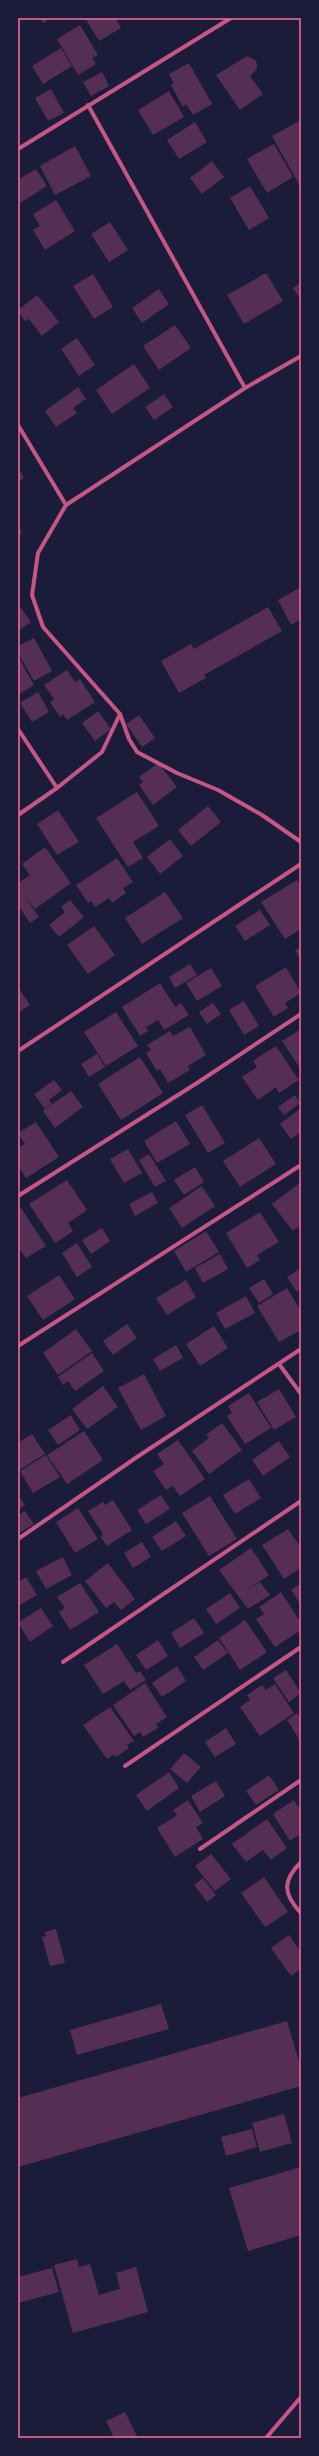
<svg xmlns="http://www.w3.org/2000/svg" width="319" height="2456" font-family="Manrope,sans-serif">
<rect width="100%" height="100%" fill="#1b1b3a"/>
<!-- building -->
<path fill="#542f53" d="M 40,18 L 51,18 L 43,23 Z
M 85,18 L 115,18 L 121,28 L 99,41 Z
M 80,25 L 98,55 L 92,58 L 96,64 L 78,75 L 57,39 Z
M 61,48 L 72,66 L 43,84 L 32,66 Z
M 247,56 L 255,60 L 257,64 L 257,69 L 250,76 L 263,94 L 240,110 L 216,75 Z
M 189,63 L 212,104 L 193,115 L 186,104 L 183,107 L 171,85 L 174,83 L 169,74 Z
M 102,72 L 109,86 L 91,96 L 83,82 Z
M 51,89 L 64,113 L 48,121 L 35,98 Z
M 169,91 L 184,117 L 153,135 L 138,110 Z
M 301,120 L 301,188 L 272,136 Z
M 195,122 L 207,142 L 179,159 L 167,140 Z
M 274,144 L 293,177 L 267,193 L 247,159 Z
M 75,146 L 91,176 L 55,195 L 40,166 Z
M 212,161 L 224,177 L 202,194 L 190,178 Z
M 36,169 L 47,186 L 20,203 L 18,200 L 18,180 Z
M 250,186 L 269,218 L 249,230 L 230,198 Z
M 56,200 L 75,231 L 45,250 L 33,230 L 40,226 L 33,214 Z
M 110,222 L 128,250 L 109,262 L 91,234 Z
M 266,273 L 283,301 L 244,324 L 227,295 Z
M 93,274 L 113,307 L 94,319 L 73,286 Z
M 301,282 L 301,300 L 293,288 Z
M 159,289 L 169,304 L 142,323 L 132,308 Z
M 37,295 L 59,322 L 42,336 L 29,319 L 25,321 L 18,312 L 18,310 Z
M 175,325 L 191,348 L 159,370 L 143,346 Z
M 77,338 L 95,365 L 79,376 L 61,349 Z
M 134,364 L 150,388 L 112,414 L 96,390 Z
M 78,387 L 86,399 L 73,408 L 77,413 L 56,427 L 45,411 Z
M 164,394 L 173,407 L 154,420 L 145,407 Z
M 18,467 L 24,478 L 18,482 Z
M 18,523 L 22,534 L 18,536 Z
M 301,587 L 301,619 L 291,625 L 278,600 Z
M 18,604 L 31,622 L 18,631 Z
M 268,607 L 282,631 L 204,675 L 206,678 L 179,693 L 161,661 L 191,644 L 194,649 Z
M 34,638 L 52,671 L 34,681 L 18,653 L 18,646 Z
M 18,656 L 34,685 L 18,695 Z
M 67,670 L 75,682 L 80,679 L 95,702 L 67,720 L 63,714 L 60,717 L 50,702 L 54,699 L 44,685 Z
M 38,692 L 49,712 L 32,722 L 20,703 Z
M 98,711 L 111,729 L 95,741 L 82,723 Z
M 139,715 L 155,738 L 142,747 L 126,724 Z
M 158,763 L 177,787 L 153,805 L 139,785 L 143,782 L 139,777 Z
M 137,792 L 159,826 L 133,842 L 143,858 L 128,867 L 96,818 Z
M 208,806 L 221,822 L 191,846 L 178,830 Z
M 58,810 L 79,842 L 57,855 L 37,824 Z
M 170,839 L 183,856 L 160,874 L 147,857 Z
M 45,847 L 71,883 L 35,909 L 23,894 L 39,917 L 30,923 L 18,905 L 18,887 L 21,890 L 18,883 L 30,875 L 22,864 Z
M 117,858 L 133,882 L 123,888 L 126,893 L 112,903 L 109,898 L 95,907 L 91,901 L 88,903 L 76,885 Z
M 297,880 L 301,886 L 301,929 L 285,939 L 261,902 Z
M 165,892 L 183,918 L 142,944 L 125,918 Z
M 70,900 L 84,917 L 59,937 L 49,925 L 65,912 L 61,907 Z
M 260,910 L 270,925 L 245,941 L 235,926 Z
M 94,926 L 115,955 L 88,974 L 67,945 Z
M 301,947 L 301,961 L 295,950 Z
M 190,964 L 197,975 L 175,988 L 169,977 Z
M 286,967 L 301,993 L 285,1003 L 288,1008 L 274,1017 L 255,986 Z
M 211,968 L 222,986 L 197,1001 L 186,983 Z
M 160,983 L 175,1007 L 181,1003 L 189,1015 L 164,1030 L 158,1020 L 146,1027 L 148,1031 L 140,1036 L 122,1007 Z
M 18,987 L 30,1005 L 18,1013 Z
M 244,1001 L 259,1026 L 244,1035 L 229,1010 Z
M 213,1003 L 221,1014 L 207,1024 L 199,1012 Z
M 116,1012 L 138,1046 L 106,1066 L 84,1032 Z
M 190,1027 L 206,1055 L 188,1066 L 190,1070 L 168,1083 L 160,1069 L 157,1071 L 146,1053 L 151,1050 L 147,1045 L 170,1031 L 173,1036 Z
M 301,1029 L 301,1067 L 300,1068 L 282,1041 Z
M 276,1046 L 299,1080 L 279,1093 L 276,1087 L 258,1100 L 242,1077 L 257,1067 L 253,1061 Z
M 97,1054 L 105,1067 L 89,1077 L 81,1064 Z
M 140,1057 L 163,1093 L 121,1120 L 98,1084 Z
M 54,1080 L 62,1090 L 49,1100 L 52,1104 L 45,1109 L 34,1094 Z
M 71,1091 L 83,1107 L 55,1128 L 43,1111 Z
M 295,1095 L 300,1103 L 284,1115 L 278,1107 Z
M 202,1105 L 225,1143 L 208,1153 L 185,1115 Z
M 301,1108 L 301,1132 L 291,1139 L 280,1124 Z
M 176,1121 L 190,1144 L 157,1163 L 144,1141 Z
M 36,1122 L 59,1157 L 26,1178 L 18,1166 L 18,1148 L 25,1144 L 18,1133 Z
M 259,1138 L 276,1164 L 240,1187 L 223,1161 Z
M 128,1149 L 142,1173 L 124,1183 L 110,1159 Z
M 149,1154 L 166,1181 L 155,1187 L 139,1160 Z
M 195,1167 L 204,1182 L 184,1195 L 174,1180 Z
M 67,1180 L 87,1210 L 68,1223 L 73,1231 L 55,1243 L 29,1204 Z
M 301,1182 L 301,1225 L 293,1231 L 272,1204 Z
M 202,1186 L 215,1206 L 182,1228 L 169,1208 Z
M 152,1192 L 158,1203 L 135,1216 L 129,1204 Z
M 21,1208 L 46,1246 L 26,1258 L 21,1251 L 18,1253 L 18,1210 Z
M 260,1212 L 279,1242 L 257,1255 L 260,1260 L 247,1268 L 226,1233 Z
M 102,1228 L 110,1241 L 91,1254 L 82,1240 Z
M 206,1231 L 219,1252 L 186,1272 L 174,1251 Z
M 77,1243 L 92,1267 L 77,1277 L 62,1253 Z
M 220,1254 L 228,1269 L 203,1283 L 195,1268 Z
M 301,1268 L 301,1289 L 297,1292 L 287,1277 Z
M 59,1275 L 75,1299 L 43,1320 L 27,1296 Z
M 264,1279 L 273,1294 L 259,1303 L 249,1288 Z
M 186,1280 L 196,1297 L 167,1315 L 156,1298 Z
M 287,1288 L 301,1311 L 301,1330 L 279,1342 L 257,1306 Z
M 246,1296 L 255,1313 L 225,1329 L 216,1313 Z
M 127,1324 L 137,1338 L 113,1355 L 103,1341 Z
M 214,1326 L 228,1348 L 200,1366 L 186,1344 Z
M 76,1329 L 92,1351 L 58,1375 L 43,1353 Z
M 176,1345 L 183,1358 L 160,1371 L 153,1359 Z
M 92,1353 L 104,1371 L 75,1391 L 68,1381 L 63,1385 L 58,1377 Z
M 144,1374 L 166,1416 L 141,1430 L 118,1388 Z
M 103,1386 L 118,1407 L 87,1429 L 72,1409 Z
M 279,1389 L 296,1417 L 274,1430 L 257,1402 Z
M 249,1393 L 271,1428 L 245,1444 L 227,1416 L 232,1413 L 228,1406 Z
M 71,1415 L 80,1430 L 58,1445 L 48,1430 Z
M 222,1423 L 242,1450 L 209,1474 L 192,1451 L 209,1438 L 206,1435 Z
M 84,1431 L 103,1460 L 67,1484 L 47,1455 Z
M 32,1434 L 45,1454 L 19,1470 L 18,1443 Z
M 178,1440 L 205,1479 L 180,1496 L 173,1486 L 166,1490 L 153,1471 L 164,1464 L 157,1454 Z
M 279,1441 L 290,1457 L 263,1476 L 252,1460 Z
M 46,1455 L 60,1477 L 33,1493 L 20,1471 Z
M 249,1479 L 261,1498 L 235,1514 L 223,1495 Z
M 18,1495 L 25,1505 L 18,1510 Z
M 161,1495 L 170,1509 L 146,1524 L 137,1510 Z
M 210,1496 L 237,1539 L 209,1556 L 182,1513 Z
M 113,1500 L 132,1530 L 107,1546 L 100,1536 L 103,1534 L 88,1511 L 103,1502 L 105,1505 Z
M 78,1508 L 98,1539 L 75,1553 L 56,1522 Z
M 25,1511 L 34,1524 L 18,1534 L 18,1515 Z
M 176,1521 L 186,1536 L 162,1551 L 152,1537 Z
M 288,1529 L 301,1548 L 301,1568 L 284,1579 L 262,1545 Z
M 142,1542 L 151,1557 L 133,1568 L 124,1553 Z
M 251,1548 L 269,1575 L 244,1592 L 260,1582 L 270,1595 L 248,1609 L 219,1570 Z
M 63,1557 L 72,1575 L 46,1589 L 36,1571 Z
M 108,1563 L 135,1599 L 121,1610 L 114,1602 L 106,1608 L 85,1581 Z
M 26,1577 L 37,1595 L 18,1606 L 18,1582 Z
M 80,1583 L 99,1612 L 70,1630 L 59,1612 L 65,1608 L 57,1597 Z
M 301,1583 L 301,1605 L 291,1590 Z
M 281,1592 L 301,1623 L 301,1630 L 275,1647 L 256,1619 L 264,1614 L 259,1607 Z
M 230,1593 L 240,1608 L 216,1624 L 206,1609 Z
M 41,1608 L 53,1626 L 30,1642 L 18,1623 Z
M 194,1618 L 204,1633 L 180,1648 L 171,1633 Z
M 245,1620 L 267,1652 L 240,1670 L 219,1638 Z
M 158,1640 L 168,1656 L 146,1670 L 136,1655 Z
M 218,1640 L 228,1653 L 203,1670 L 194,1657 Z
M 117,1644 L 136,1673 L 140,1671 L 146,1680 L 130,1690 L 124,1681 L 103,1694 L 84,1665 Z
M 177,1666 L 186,1681 L 162,1697 L 152,1683 Z
M 286,1670 L 301,1693 L 289,1702 L 273,1678 Z
M 145,1683 L 167,1717 L 156,1724 L 158,1728 L 143,1737 L 140,1732 L 134,1736 L 113,1705 Z
M 275,1684 L 294,1713 L 260,1736 L 240,1707 L 250,1700 L 247,1695 L 262,1685 L 266,1690 Z
M 110,1707 L 134,1741 L 127,1745 L 129,1748 L 116,1757 L 114,1754 L 107,1759 L 83,1725 Z
M 297,1713 L 301,1719 L 301,1742 L 287,1720 Z
M 226,1728 L 236,1744 L 215,1757 L 205,1742 Z
M 184,1753 L 201,1767 L 187,1783 L 170,1769 Z
M 169,1772 L 179,1788 L 147,1811 L 136,1795 Z
M 269,1775 L 279,1790 L 256,1805 L 246,1791 Z
M 216,1781 L 225,1796 L 200,1812 L 191,1796 Z
M 188,1800 L 203,1823 L 196,1827 L 203,1839 L 175,1857 L 157,1828 L 177,1815 L 173,1810 Z
M 294,1800 L 301,1811 L 301,1834 L 290,1841 L 273,1814 Z
M 267,1819 L 287,1848 L 271,1860 L 263,1850 L 246,1862 L 232,1844 Z
M 211,1854 L 231,1879 L 215,1891 L 195,1866 Z
M 264,1877 L 288,1912 L 265,1927 L 241,1893 Z
M 203,1878 L 216,1895 L 207,1902 L 194,1885 Z
M 56,1929 L 65,1963 L 50,1966 L 42,1937 L 46,1936 L 45,1932 Z
M 289,1935 L 301,1952 L 301,1969 L 291,1976 L 271,1948 Z
M 161,2004 L 169,2029 L 77,2055 L 70,2030 Z
M 287,2021 L 301,2068 L 301,2086 L 18,2167 L 18,2098 Z
M 284,2114 L 292,2143 L 260,2152 L 252,2123 Z
M 252,2129 L 257,2147 L 226,2156 L 221,2137 Z
M 301,2167 L 301,2235 L 248,2251 L 229,2188 Z
M 77,2259 L 79,2267 L 90,2264 L 99,2295 L 120,2289 L 116,2273 L 136,2267 L 148,2312 L 73,2333 L 54,2265 Z
M 52,2268 L 59,2292 L 18,2303 L 18,2277 Z
M 125,2412 L 138,2438 L 114,2438 L 106,2421 Z"/>
<g fill="none" stroke-linecap="round" stroke-linejoin="round">
<!-- minor -->
<path stroke="#c65784" stroke-width="4" d="M 88,105 L 245,388
M 18,149 L 231,18
M 301,356 L 245,388 L 66,505 L 38,553 L 32,595 L 43,627 L 120,714 L 129,739 L 137,752 L 177,773 L 218,790 L 262,815 L 301,842
M 18,425 L 66,505
M 18,729 L 57,788
M 18,815 L 57,788 L 102,752 L 120,714
M 18,1051 L 301,864
M 18,1196 L 197,1083 L 301,1014
M 18,1346 L 301,1165
M 279,1364 L 301,1394
M 18,1539 L 137,1457 L 301,1349
M 63,1662 L 301,1501
M 125,1766 L 301,1647
M 200,1849 L 301,1780
M 301,1862 C 282,1881 283,1894 301,1913
M 266,2438 L 301,2397"/>
</g>
<!-- border -->
<rect width="319" height="2456" fill="none" stroke="#1b1b3a" stroke-width="38"/>
<rect x="19" y="19" width="281" height="2418" fill="none" stroke="#ff6b9d" stroke-width="1.5"/>
</svg>
